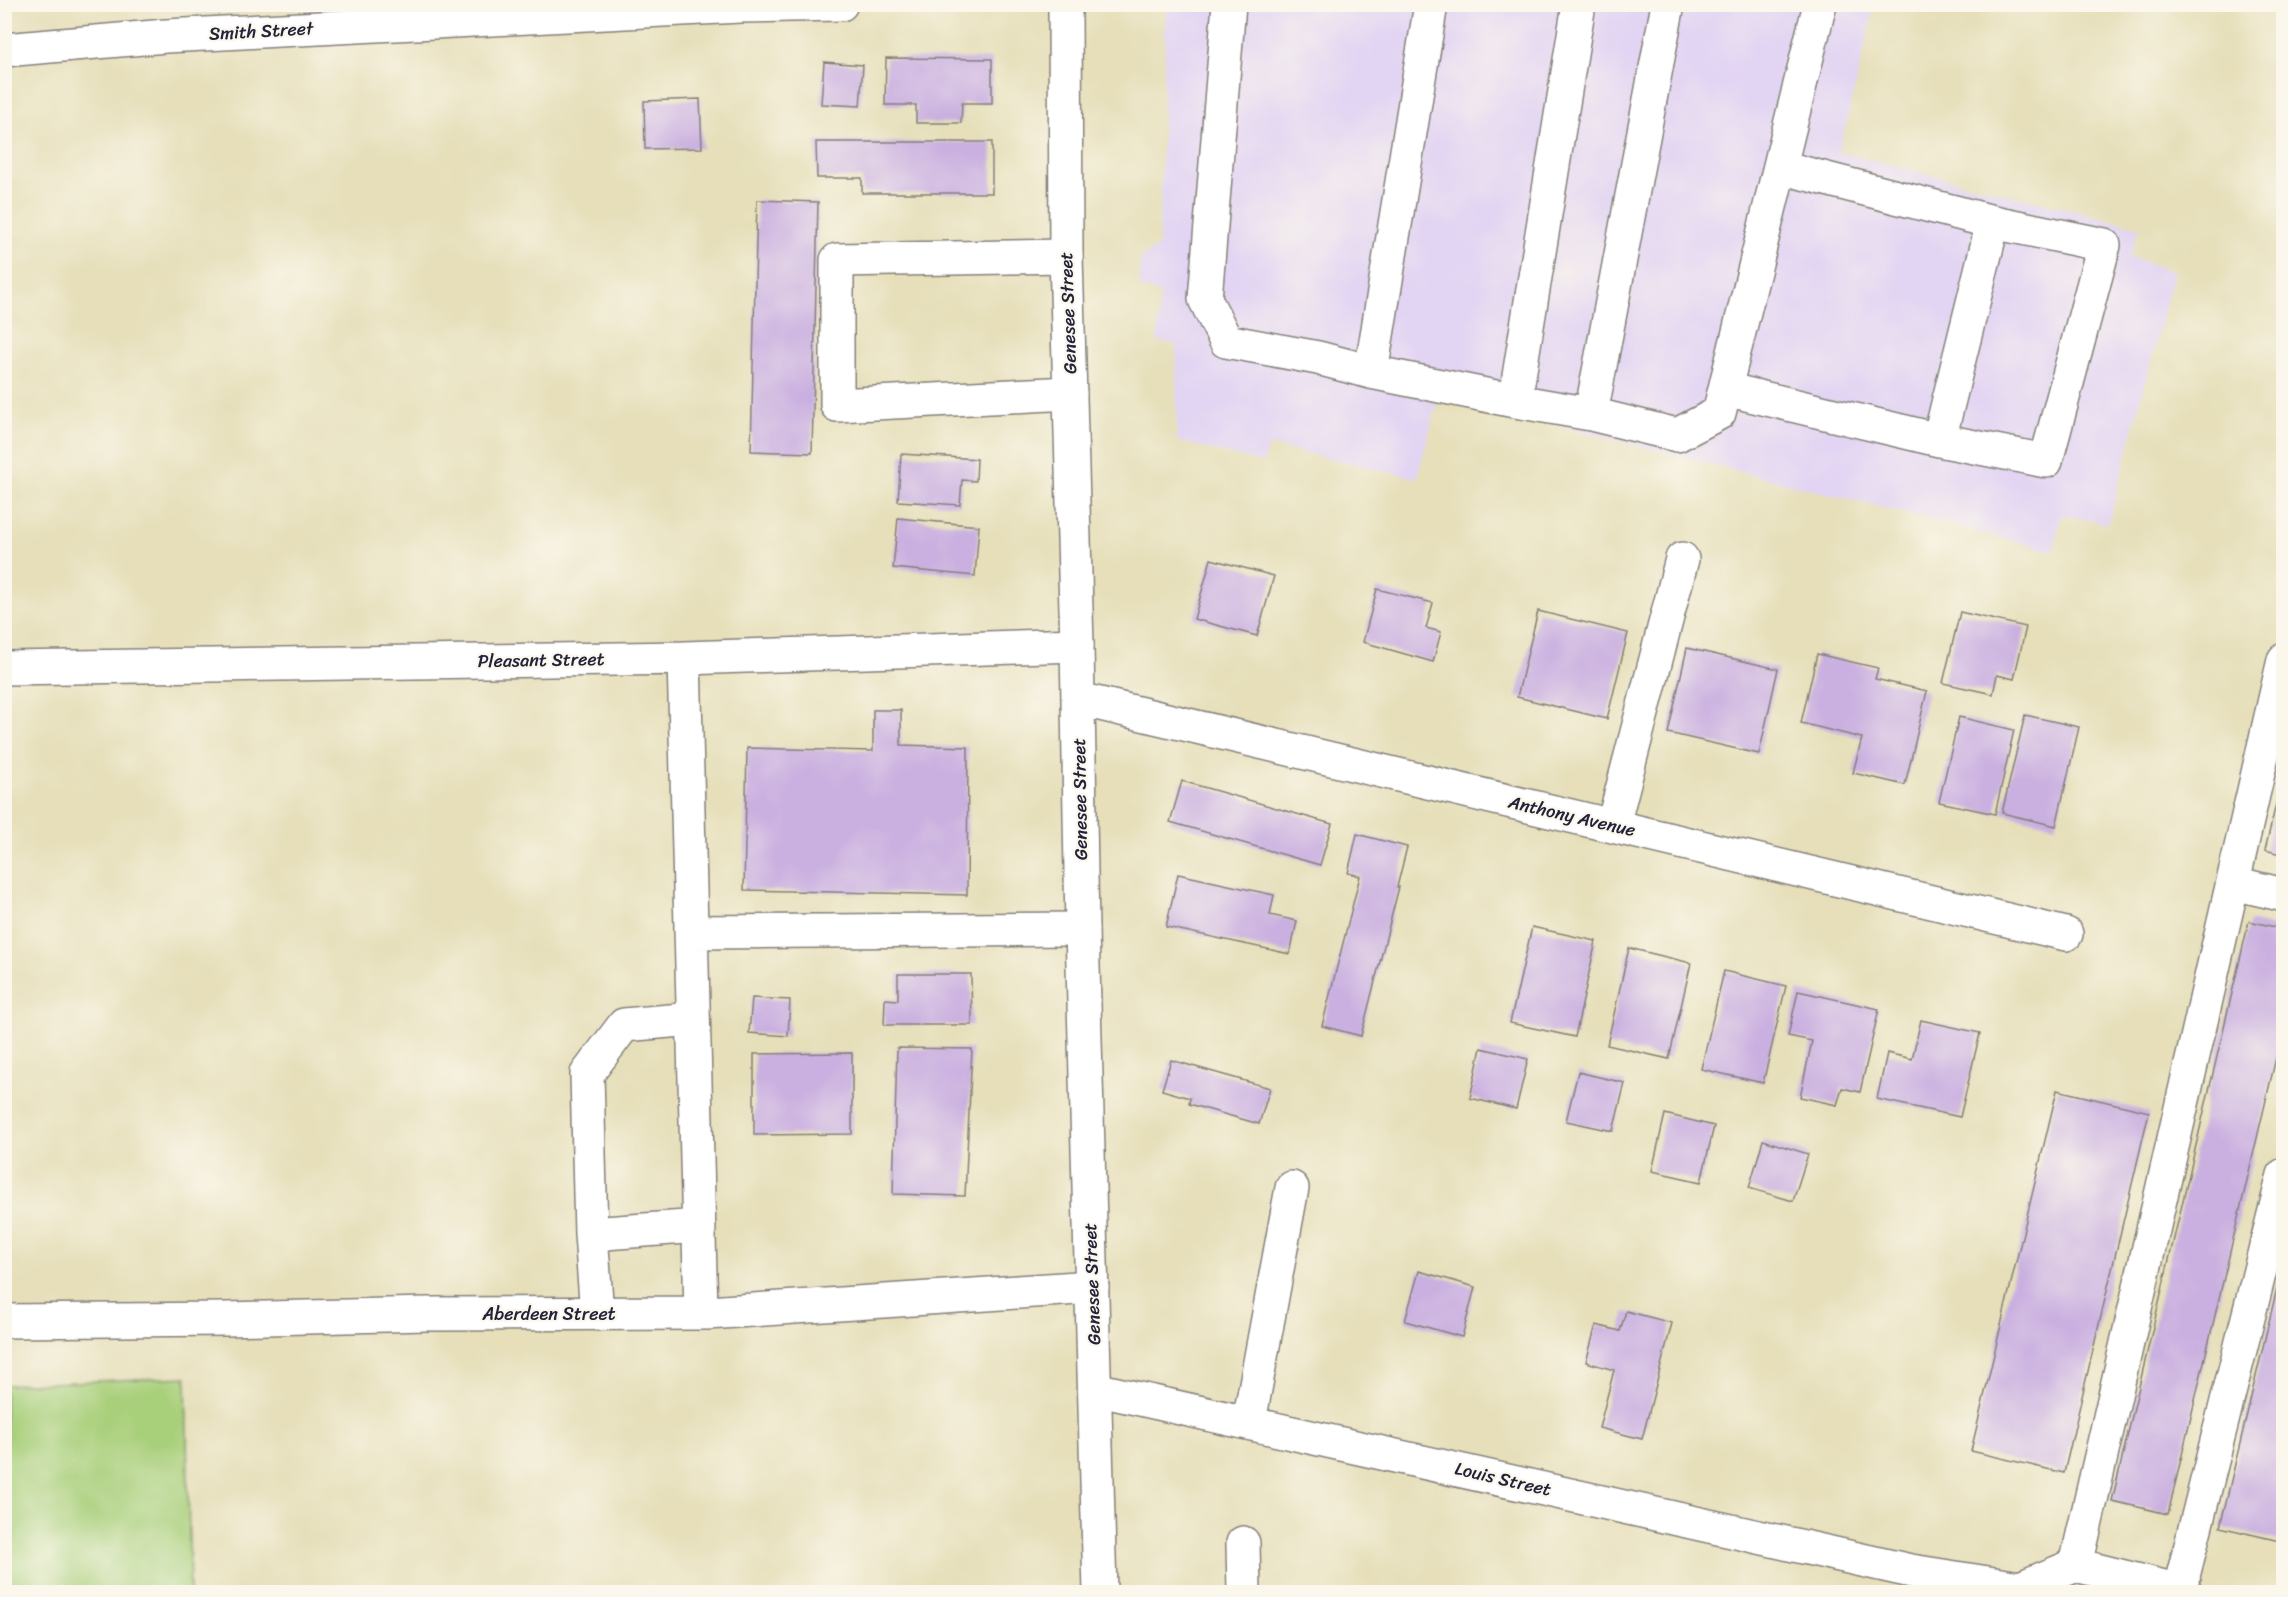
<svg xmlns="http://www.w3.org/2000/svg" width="2288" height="1597" font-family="Sriracha,sans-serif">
<rect width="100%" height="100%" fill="#fbf7ec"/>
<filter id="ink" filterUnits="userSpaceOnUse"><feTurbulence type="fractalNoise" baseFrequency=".0167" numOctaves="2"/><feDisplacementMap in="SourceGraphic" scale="12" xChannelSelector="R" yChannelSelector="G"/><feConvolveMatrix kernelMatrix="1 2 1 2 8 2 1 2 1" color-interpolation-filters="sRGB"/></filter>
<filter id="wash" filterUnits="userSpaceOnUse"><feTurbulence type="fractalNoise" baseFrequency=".008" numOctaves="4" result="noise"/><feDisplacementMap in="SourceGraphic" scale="24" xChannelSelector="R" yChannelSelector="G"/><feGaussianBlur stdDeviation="1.35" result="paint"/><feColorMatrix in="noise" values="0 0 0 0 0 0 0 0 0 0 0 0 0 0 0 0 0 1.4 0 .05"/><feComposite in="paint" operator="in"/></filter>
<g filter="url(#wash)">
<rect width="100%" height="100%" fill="#e6dfba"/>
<!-- built -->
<path fill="#e2d4f3" d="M 1875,4 L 1839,152 L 2139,227 L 2130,257 L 2174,272 L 2108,524 L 2062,514 L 2053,551 L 1439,395 L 1417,478 L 1269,445 L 1263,463 L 1177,441 L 1176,345 L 1157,341 L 1160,293 L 1140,288 L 1140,259 L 1159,246 L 1166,5 Z"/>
<!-- green -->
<path fill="#a8cf7a" stroke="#65785a" stroke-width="1.5" d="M 186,1377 L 190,1592 L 5,1592 L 5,1385 Z"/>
<g id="blocks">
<!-- building -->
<path fill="#cab0e0" d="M 886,58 L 992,59 L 992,103 L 962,103 L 961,123 L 916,123 L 916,105 L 885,105 Z
M 824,62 L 863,65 L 860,106 L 821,104 Z
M 700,99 L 702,148 L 645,149 L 644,101 Z
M 816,142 L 992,142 L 992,193 L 862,193 L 862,178 L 817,178 Z
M 757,200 L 818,202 L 812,453 L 751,451 Z
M 901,454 L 977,459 L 976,481 L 962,480 L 960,505 L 898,501 Z
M 898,518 L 979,526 L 975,576 L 893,568 Z
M 1211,559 L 1274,576 L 1257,636 L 1194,619 Z
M 1377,589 L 1433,603 L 1426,628 L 1441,632 L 1433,662 L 1363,642 Z
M 1538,611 L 1628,633 L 1607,719 L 1517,697 Z
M 1960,612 L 2026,627 L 2014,679 L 1997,675 L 1993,694 L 1943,683 Z
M 1687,648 L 1778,669 L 1759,754 L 1668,733 Z
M 1817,654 L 1878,668 L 1875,679 L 1927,691 L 1905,785 L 1853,773 L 1862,738 L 1801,723 Z
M 873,710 L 901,710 L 901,745 L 968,747 L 967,895 L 744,890 L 747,748 L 873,751 Z
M 2025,715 L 2079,727 L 2056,826 L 2002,813 Z
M 1959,717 L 2014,730 L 1995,814 L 1939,802 Z
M 2283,775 L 2284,775 L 2284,855 L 2265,850 Z
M 1182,781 L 1332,824 L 1320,865 L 1170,822 Z
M 1357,834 L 1407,847 L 1397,887 L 1399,887 L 1361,1036 L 1322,1026 L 1360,876 L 1348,873 Z
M 1178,874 L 1274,895 L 1270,915 L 1297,921 L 1290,954 L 1166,927 Z
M 2249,921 L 2284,929 L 2284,1024 L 2168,1514 L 2112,1501 Z
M 1532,927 L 1596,941 L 1575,1037 L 1510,1023 Z
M 1629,948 L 1691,963 L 1669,1059 L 1607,1045 Z
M 1724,971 L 1786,986 L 1763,1083 L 1701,1069 Z
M 898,974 L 971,974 L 972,1025 L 884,1025 L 885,999 L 898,1000 Z
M 1798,991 L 1879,1009 L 1860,1092 L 1842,1088 L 1837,1105 L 1800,1097 L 1812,1041 L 1788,1036 Z
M 752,998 L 790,1000 L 788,1036 L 749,1033 Z
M 1921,1020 L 1980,1033 L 1960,1117 L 1877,1099 L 1887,1053 L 1912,1059 Z
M 897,1048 L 972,1049 L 965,1196 L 893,1194 Z
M 1481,1048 L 1528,1059 L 1516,1109 L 1470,1098 Z
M 852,1053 L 852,1134 L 754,1135 L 754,1054 Z
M 1171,1060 L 1270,1088 L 1259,1124 L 1189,1104 L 1190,1098 L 1162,1090 Z
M 1578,1072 L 1625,1083 L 1613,1131 L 1566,1121 Z
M 2057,1090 L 2149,1112 L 2064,1473 L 1971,1451 Z
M 1665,1114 L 1714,1126 L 1701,1182 L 1652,1171 Z
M 1763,1140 L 1808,1154 L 1793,1201 L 1749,1188 Z
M 2283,1263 L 2284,1263 L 2284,1542 L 2220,1527 Z
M 1419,1271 L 1475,1287 L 1462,1337 L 1405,1321 Z
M 1626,1311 L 1672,1323 L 1642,1439 L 1599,1428 L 1614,1370 L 1586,1362 L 1596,1325 L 1620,1331 Z"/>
</g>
</g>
<g filter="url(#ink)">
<use href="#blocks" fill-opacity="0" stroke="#84807a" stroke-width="1.5"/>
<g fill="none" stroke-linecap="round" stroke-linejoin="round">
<!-- minor casing -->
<g stroke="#84807a" stroke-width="36">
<path id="minor" d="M 1229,4 L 1205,299 L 1226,341 L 1318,358 L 1371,372 L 1515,401 L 1591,414 L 1677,435 L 1719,413 L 1820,4
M 4,50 L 166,36 L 740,6 L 841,4
M 1780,167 L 1993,222 L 2104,245 L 2046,461 L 1939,440 L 1993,222
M 1066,256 L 837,260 L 837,405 L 1070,393
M 1371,372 L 1431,4
M 1725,389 L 1939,440
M 1515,401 L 1579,4
M 1591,414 L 1668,4
M 684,658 L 701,1313
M 4,668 L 684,658 L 1077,645
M 1079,699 L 2066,934
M 1613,825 L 1682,559
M 2233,883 L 2284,895
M 691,932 L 1082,929
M 591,1234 L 587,1074 L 624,1025 L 693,1019
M 597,1314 L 591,1234 L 699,1226
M 4,1321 L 227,1319 L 427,1314 L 707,1313 L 1092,1287
M 1095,1389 L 1911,1571 L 2020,1588 L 2076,1565 L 2184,1592
M 1249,1422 L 1292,1188
M 1243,1543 L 1244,1592
M 2076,1565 L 2284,660
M 2179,1592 L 2284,1175"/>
</g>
<!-- major casing -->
<g stroke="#84807a" stroke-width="36">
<path id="major" d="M 1065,4 L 1066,256 L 1077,645 L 1082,929 L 1100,1592"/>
</g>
<!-- minor -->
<use href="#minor" stroke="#fff" stroke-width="33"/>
<!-- major -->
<use href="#major" stroke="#fff" stroke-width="33"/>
</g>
</g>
<g text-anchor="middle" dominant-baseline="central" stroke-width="4.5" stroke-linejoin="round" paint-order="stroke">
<!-- street labels -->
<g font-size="18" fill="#22223b" stroke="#fbf7ec">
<text transform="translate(261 31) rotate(-3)">Smith Street</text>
<text transform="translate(1068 313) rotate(-92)">Genesee Street</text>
<text transform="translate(541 660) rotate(-1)">Pleasant Street</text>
<text transform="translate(1080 799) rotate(-91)">Genesee Street</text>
<text transform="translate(1572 816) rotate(13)">Anthony Avenue</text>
<text transform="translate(1092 1284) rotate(-92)">Genesee Street</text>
<text x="549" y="1314">Aberdeen Street</text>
<text transform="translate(1503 1479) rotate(13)">Louis Street</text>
</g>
</g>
<!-- margin -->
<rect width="2288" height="1597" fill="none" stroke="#fbf7ec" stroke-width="24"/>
</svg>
